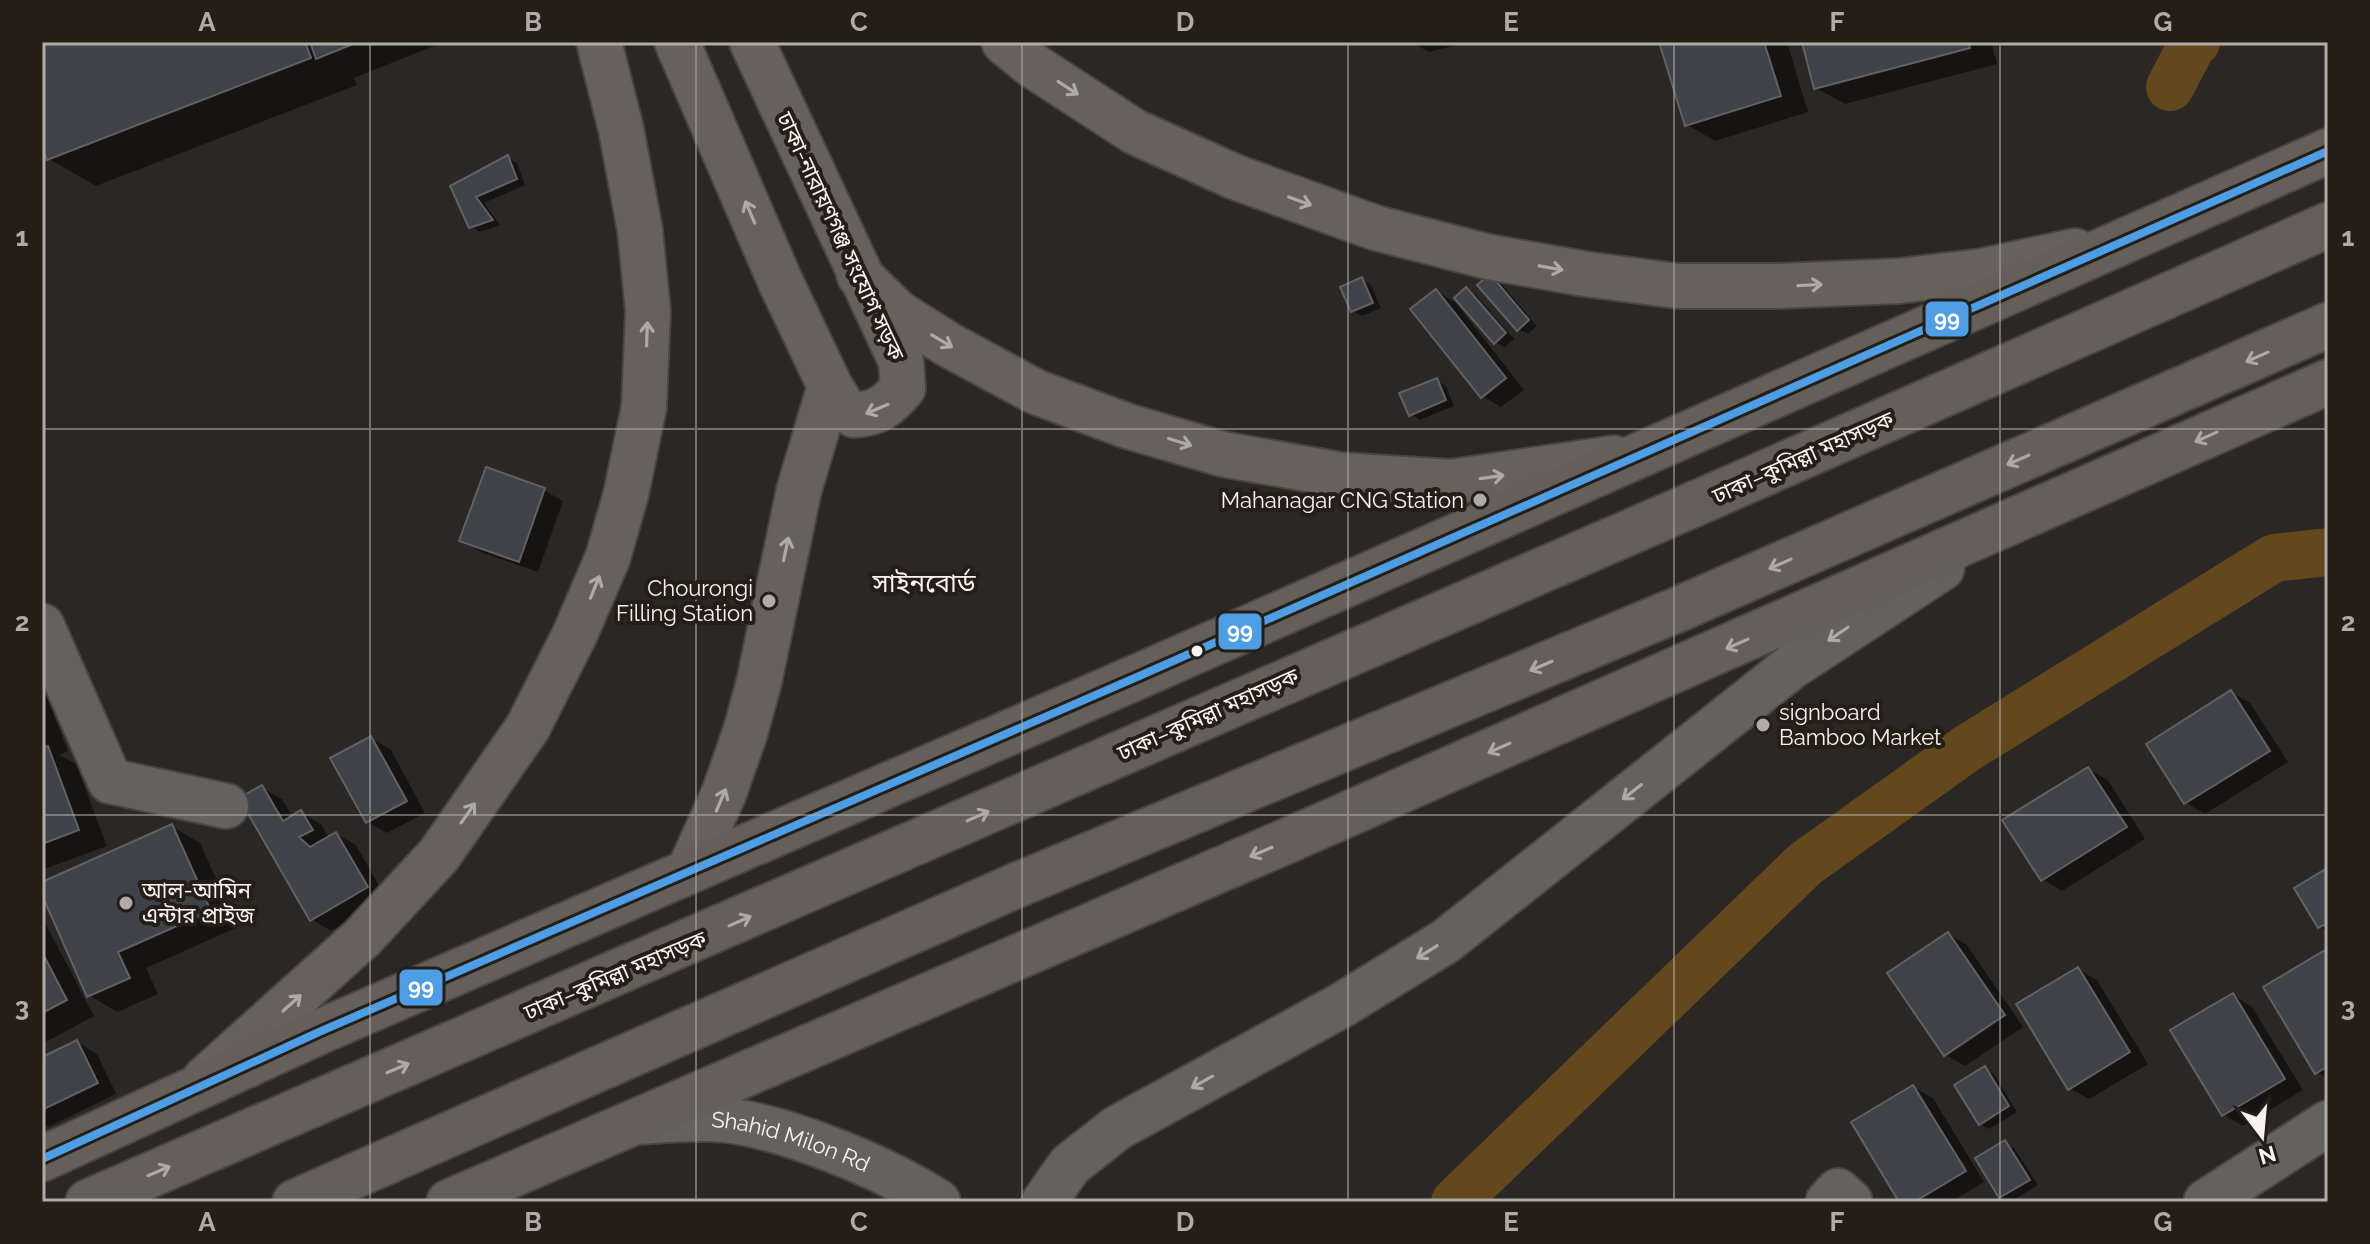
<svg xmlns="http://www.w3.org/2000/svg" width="2370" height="1244" font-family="Raleway,'Noto Sans Bengali',sans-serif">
<rect width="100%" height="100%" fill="#2a2724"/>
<!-- shadow -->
<path fill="#0007" d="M 57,42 L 444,42 L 354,78 L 357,85 L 96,186 L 49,159 L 42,142 L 42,48 Z
M 1411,42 L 1468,42 L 1429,52 Z
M 1661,42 L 1787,42 L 1808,112 L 1715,141 L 1686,124 Z
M 1804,42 L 1991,42 L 1997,64 L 1845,104 L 1816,88 Z
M 508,158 L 517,163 L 525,185 L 484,203 L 500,225 L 480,232 L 471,226 L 452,187 Z
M 1490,276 L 1500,282 L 1537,326 L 1528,334 L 1518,329 Z
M 1361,279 L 1371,285 L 1381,308 L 1362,316 L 1352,311 Z
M 1467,290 L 1476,295 L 1514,339 L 1505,347 L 1495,342 Z
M 1436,291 L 1455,302 L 1524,390 L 1501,407 L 1482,396 Z
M 1437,380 L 1446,386 L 1454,406 L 1420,420 L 1411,414 Z
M 544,490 L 563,501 L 538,572 L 481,552 L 462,540 Z
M 42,685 L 68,751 L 59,755 L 76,764 L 107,846 L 42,870 Z
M 2231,692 L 2250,703 L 2288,762 L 2205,814 L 2186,803 Z
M 371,738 L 391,750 L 425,813 L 387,833 L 367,822 Z
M 2088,769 L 2108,780 L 2145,839 L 2062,891 L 2042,879 Z
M 262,788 L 282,799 L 293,818 L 301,813 L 321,824 L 329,838 L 336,834 L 356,845 L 386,898 L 331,931 L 311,919 Z
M 171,826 L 200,843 L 238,927 L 146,968 L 158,994 L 117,1012 L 89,995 L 42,890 L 42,884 Z
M 2324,873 L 2328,875 L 2328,932 L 2320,927 Z
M 42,917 L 94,1016 L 42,1044 Z
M 1948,934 L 1967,945 L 2023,1027 L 1965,1066 L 1946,1055 Z
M 2325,952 L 2328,954 L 2328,1079 L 2317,1072 Z
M 2078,969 L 2097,980 L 2148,1064 L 2089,1099 L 2069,1088 Z
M 2233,995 L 2252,1007 L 2303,1090 L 2243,1126 L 2224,1115 Z
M 77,1042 L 97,1054 L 116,1094 L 48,1127 L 42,1124 L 42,1060 Z
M 1985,1069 L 1994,1074 L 2017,1112 L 1989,1129 L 1980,1124 Z
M 1913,1087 L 1933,1098 L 1984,1182 L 1951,1202 L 1902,1202 Z
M 2005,1142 L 2014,1148 L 2038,1185 L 2010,1202 L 2001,1197 Z"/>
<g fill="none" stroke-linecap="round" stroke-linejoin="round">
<!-- canal -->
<path stroke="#63481e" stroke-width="48" d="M 2170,87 L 2192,45 L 2196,42
M 1455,1202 L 1805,864 L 1966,749 L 2274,558 L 2328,552"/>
</g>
<!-- building -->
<path fill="#3f4249" stroke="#626162" stroke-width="2" d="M 52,42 L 305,42 L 311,58 L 47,160 L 42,148 L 42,46 Z
M 310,42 L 358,42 L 316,59 Z
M 1659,42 L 1764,42 L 1781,96 L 1685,126 Z
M 1802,42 L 1968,42 L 1970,48 L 1814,89 Z
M 508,155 L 517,179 L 476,197 L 493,220 L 469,228 L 450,186 Z
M 1490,274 L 1529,320 L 1517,331 L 1477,285 Z
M 1362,277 L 1373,303 L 1351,312 L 1340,287 Z
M 1466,287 L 1506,333 L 1494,344 L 1454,298 Z
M 1436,289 L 1506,378 L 1481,398 L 1410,309 Z
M 1437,378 L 1446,400 L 1409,416 L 1399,393 Z
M 486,467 L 545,488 L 519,562 L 459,541 Z
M 2231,690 L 2270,751 L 2184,804 L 2146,744 Z
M 371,736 L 407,801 L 366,823 L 330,758 Z
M 48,746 L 79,830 L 42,844 L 42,748 Z
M 2088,767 L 2127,827 L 2041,881 L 2002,820 Z
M 262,785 L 283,821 L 301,810 L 313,830 L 299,837 L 310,847 L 336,832 L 368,887 L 310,921 L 239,798 Z
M 172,824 L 211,911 L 118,952 L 130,978 L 87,997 L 42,895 L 42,882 Z
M 2324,870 L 2328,877 L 2328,923 L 2318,928 L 2294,888 Z
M 1948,932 L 2005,1015 L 1944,1056 L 1887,973 Z
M 2325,950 L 2328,955 L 2328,1066 L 2315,1074 L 2263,987 Z
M 42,952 L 67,1000 L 42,1013 Z
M 2078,967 L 2130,1052 L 2068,1090 L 2016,1004 Z
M 2233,993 L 2285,1079 L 2222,1116 L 2170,1030 Z
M 77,1040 L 98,1083 L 42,1110 L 42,1057 Z
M 1985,1066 L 2009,1106 L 1979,1125 L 1954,1085 Z
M 1913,1085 L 1966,1171 L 1914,1202 L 1899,1202 L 1851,1122 Z
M 2005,1140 L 2030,1180 L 1999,1198 L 1975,1158 Z"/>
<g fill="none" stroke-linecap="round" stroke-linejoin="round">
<!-- minor casing -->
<g stroke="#494543" stroke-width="48">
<g id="minor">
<path d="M 42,626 L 110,781 L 226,806"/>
<path id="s1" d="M 638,1122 C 666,1120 696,1117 725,1120 C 786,1127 886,1168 938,1202"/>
<path d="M 1044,1202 L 1070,1165 L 1117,1128 L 1342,1005 L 1446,941 L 1791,667 L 1942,568"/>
<path d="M 1828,1202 L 1838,1191 L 1850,1202"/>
<path d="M 2206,1202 L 2328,1123"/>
</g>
</g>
<!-- primary casing -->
<g stroke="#494543" stroke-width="48">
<path id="primary" d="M 677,42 L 781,283 L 830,386 L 799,490 L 759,682 L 745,733 L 724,793 L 689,871
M 752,42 L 901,361 L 903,388 C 888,406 877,414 854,415 L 842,406 L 830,386
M 1004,42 L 1032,65 L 1135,132 L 1235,177 L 1376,228 L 1489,257 L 1585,274 L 1677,286 L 1778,286 L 1899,281 L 1982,271 L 2075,251
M 859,275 L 898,313 L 949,345 L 1036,392 L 1127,426 L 1222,454 L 1341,475 L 1451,482 L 1614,458
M 205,1079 L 362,938 L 439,855 L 528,727 L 575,634 L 608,557 L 626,494 L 644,407 L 648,311 L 640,230 L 621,129 L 599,42"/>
</g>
<!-- trunk casing -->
<g stroke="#494543" stroke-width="48">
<path id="trunk" d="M 42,1159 L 319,1032 L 1137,677 L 2328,151
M 88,1202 L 1706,499 L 2328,225
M 295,1202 L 1022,883 L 1679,609 L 2328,325
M 449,1202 L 1289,840 L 2328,382"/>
</g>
<!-- minor -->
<use href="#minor" stroke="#64625f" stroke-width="44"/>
<!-- primary -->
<use href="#primary" stroke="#66615b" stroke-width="44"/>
<!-- trunk -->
<use href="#trunk" stroke="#645f58" stroke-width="44"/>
<!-- bus-1 casing -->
<g stroke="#241e17" stroke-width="14">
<path id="bus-1" d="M 42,1159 L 319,1032 L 1137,677 L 2328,151"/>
</g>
<!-- bus-1 -->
<use href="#bus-1" stroke="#4d9ee5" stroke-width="8"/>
</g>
<!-- one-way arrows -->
<defs><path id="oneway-shaft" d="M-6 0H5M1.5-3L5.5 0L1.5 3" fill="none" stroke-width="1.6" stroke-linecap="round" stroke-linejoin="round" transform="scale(2)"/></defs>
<g stroke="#aeaaa4">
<use href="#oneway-shaft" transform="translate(1068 88) rotate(33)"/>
<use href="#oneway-shaft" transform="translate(1300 201) rotate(20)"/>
<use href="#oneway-shaft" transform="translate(750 212) rotate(-113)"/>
<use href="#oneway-shaft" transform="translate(1551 268) rotate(10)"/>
<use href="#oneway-shaft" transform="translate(1810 285) rotate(-3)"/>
<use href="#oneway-shaft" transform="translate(647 334) rotate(-88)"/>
<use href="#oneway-shaft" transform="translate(942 341) rotate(31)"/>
<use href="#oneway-shaft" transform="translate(877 409) rotate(157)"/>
<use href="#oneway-shaft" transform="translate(1180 442) rotate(17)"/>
<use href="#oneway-shaft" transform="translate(1492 477) rotate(-8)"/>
<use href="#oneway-shaft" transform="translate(786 549) rotate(-78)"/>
<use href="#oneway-shaft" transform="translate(595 587) rotate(-68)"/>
<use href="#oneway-shaft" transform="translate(721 800) rotate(-67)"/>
<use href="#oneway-shaft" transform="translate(468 813) rotate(-55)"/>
<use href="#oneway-shaft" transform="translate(292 1003) rotate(-42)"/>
</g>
<g stroke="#aea9a3">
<use href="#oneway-shaft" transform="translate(2257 357) rotate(156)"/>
<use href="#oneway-shaft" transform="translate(2206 437) rotate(156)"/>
<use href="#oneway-shaft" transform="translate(2018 460) rotate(156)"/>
<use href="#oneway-shaft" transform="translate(1780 564) rotate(156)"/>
<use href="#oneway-shaft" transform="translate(1737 644) rotate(156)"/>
<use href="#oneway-shaft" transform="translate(1541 666) rotate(157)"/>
<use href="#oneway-shaft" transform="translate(1499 748) rotate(156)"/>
<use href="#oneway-shaft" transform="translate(978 816) rotate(-24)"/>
<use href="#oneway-shaft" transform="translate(1261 852) rotate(157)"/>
<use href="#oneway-shaft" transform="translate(740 921) rotate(-24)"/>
<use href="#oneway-shaft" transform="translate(398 1068) rotate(-23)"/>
<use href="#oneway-shaft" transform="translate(159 1171) rotate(-23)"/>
</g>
<g stroke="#aeaaa6">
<use href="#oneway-shaft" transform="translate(1838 634) rotate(146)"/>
<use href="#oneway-shaft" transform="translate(1632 792) rotate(142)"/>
<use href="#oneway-shaft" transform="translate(1427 952) rotate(148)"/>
<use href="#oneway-shaft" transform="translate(1202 1082) rotate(151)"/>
</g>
<!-- grid -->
<path fill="none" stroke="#afaca7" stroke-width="2" stroke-opacity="0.55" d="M 370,42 L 370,1202M 696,42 L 696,1202M 1022,42 L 1022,1202M 1348,42 L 1348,1202M 1674,42 L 1674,1202M 2000,42 L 2000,1202M 42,429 L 2328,429M 42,815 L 2328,815"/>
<!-- markers -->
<g fill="#afaca7" stroke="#241e17" stroke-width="3">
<circle cx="1480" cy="500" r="8"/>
<circle cx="769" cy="601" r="8"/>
<circle cx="1763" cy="725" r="8"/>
<circle cx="126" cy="903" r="8"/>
</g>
<circle fill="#f7f3ee" stroke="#241e17" stroke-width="3" cx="1197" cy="651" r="7"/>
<g text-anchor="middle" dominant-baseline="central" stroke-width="8" stroke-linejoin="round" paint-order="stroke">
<!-- street labels -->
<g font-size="22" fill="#f7f3ee" stroke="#241e17">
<text transform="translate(841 236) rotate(65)">ঢাকা-নারায়ণগঞ্জ সংযোগ সড়ক</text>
<text transform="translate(1803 457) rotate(-24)">ঢাকা–কুমিল্লা মহাসড়ক</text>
<text transform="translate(1208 714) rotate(-24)">ঢাকা–কুমিল্লা মহাসড়ক</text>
<text transform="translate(615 975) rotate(-23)">ঢাকা–কুমিল্লা মহাসড়ক</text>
<text stroke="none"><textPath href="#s1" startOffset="156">Shahid Milon Rd</textPath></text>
</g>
<!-- poi labels -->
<g font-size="22" fill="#f7f3ee" stroke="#241e17" text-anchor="end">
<text x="1464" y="500">Mahanagar CNG Station</text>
<text x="753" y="588">Chourongi<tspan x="753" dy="25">Filling Station</tspan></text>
<text x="1779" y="712" text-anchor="start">signboard<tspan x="1779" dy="25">Bamboo Market</tspan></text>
<text x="142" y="890" text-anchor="start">আল-আমিন<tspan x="142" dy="25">এন্টার প্রাইজ</tspan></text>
</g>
<!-- quarter labels -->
<g font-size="26" fill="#f7f3ee" stroke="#241e17">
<text x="924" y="583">সাইনবোর্ড</text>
</g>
</g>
<g stroke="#241e17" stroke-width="3">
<rect x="1924" y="300" width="46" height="38" rx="8" fill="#4d9ee5"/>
<rect x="1217" y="612" width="46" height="39" rx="8" fill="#4d9ee5"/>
<rect x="398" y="968" width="46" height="39" rx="8" fill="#4d9ee5"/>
</g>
<g font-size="22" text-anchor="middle" font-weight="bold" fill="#fff">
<text x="1947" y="327">99</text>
<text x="1240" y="639">99</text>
<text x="421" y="995">99</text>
</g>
<!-- border -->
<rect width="2370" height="1244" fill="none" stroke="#241e17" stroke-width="88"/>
<!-- north arrow -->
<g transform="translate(2262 1136) rotate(164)" stroke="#241e17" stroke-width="6" paint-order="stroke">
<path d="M0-6L14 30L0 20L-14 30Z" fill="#f7f3ee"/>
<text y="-12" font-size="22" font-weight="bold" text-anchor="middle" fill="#f7f3ee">N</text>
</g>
<rect x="44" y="44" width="2282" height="1156" fill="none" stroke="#afaca7" stroke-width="3"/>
<g font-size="26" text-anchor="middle" font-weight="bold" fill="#afaca7">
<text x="207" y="31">A</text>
<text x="533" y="31">B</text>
<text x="859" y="31">C</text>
<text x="1185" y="31">D</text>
<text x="1511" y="31">E</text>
<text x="1837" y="31">F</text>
<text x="2163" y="31">G</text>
<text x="22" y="246">1</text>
<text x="2348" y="246">1</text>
<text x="22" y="631">2</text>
<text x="2348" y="631">2</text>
<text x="22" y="1016">3</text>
<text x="2348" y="1016">3</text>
<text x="207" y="1231">A</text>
<text x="533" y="1231">B</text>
<text x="859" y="1231">C</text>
<text x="1185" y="1231">D</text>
<text x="1511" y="1231">E</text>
<text x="1837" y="1231">F</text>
<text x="2163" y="1231">G</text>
</g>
</svg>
